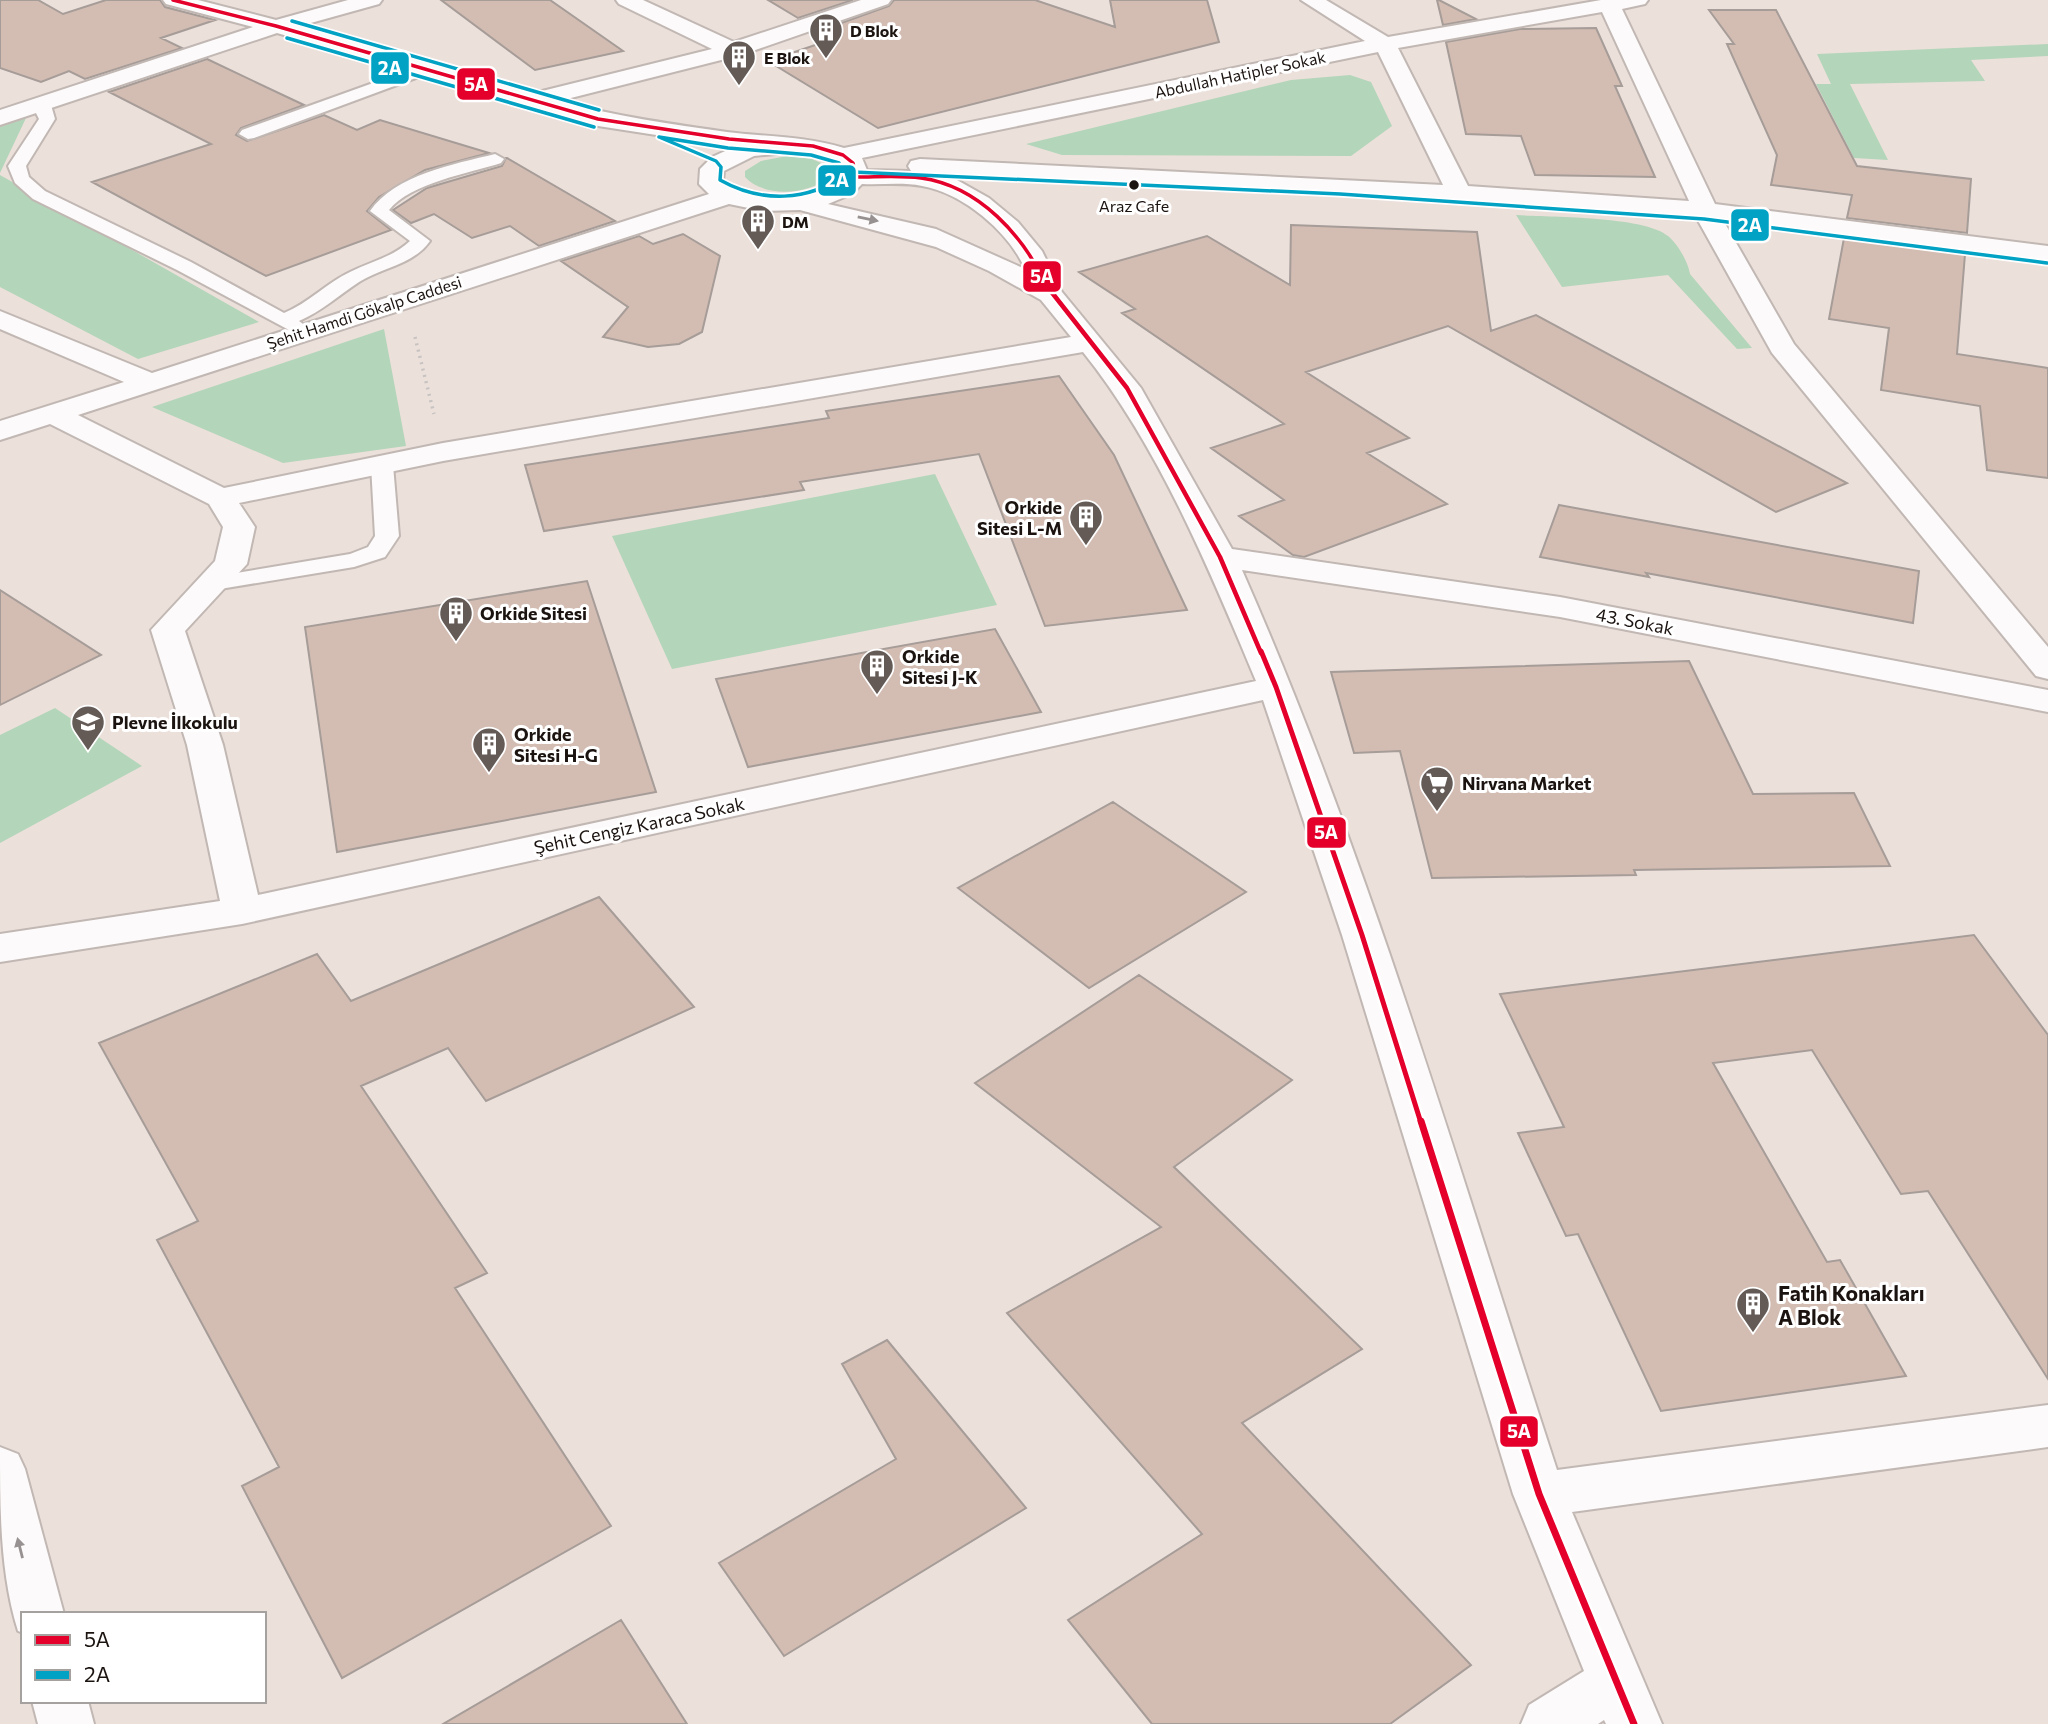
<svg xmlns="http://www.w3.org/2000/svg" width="2048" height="1724" font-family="Commissioner,sans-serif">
<rect width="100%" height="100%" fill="#ece0db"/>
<!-- green -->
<path fill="#b3d5b9" d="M 2048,44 L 2048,56 L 1971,60 L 1985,81 L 1850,84 L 1888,160 L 1854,158 L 1816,84 L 1831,84 L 1817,54 Z
M 1350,75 L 1371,82 L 1392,126 L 1351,156 L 1062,155 L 1026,144 L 1291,80 Z
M 26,118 L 0,173 L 0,127 Z
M 787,156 L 812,159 L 828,166 L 829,177 C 809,195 764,198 745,177 L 745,171 L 761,161 Z
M 0,175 L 259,322 L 138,359 L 0,287 Z
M 1516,215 C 1550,217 1645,216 1668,236 C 1678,244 1688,262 1690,274 L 1752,348 L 1737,349 L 1668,275 L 1562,287 Z
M 384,329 L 406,446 L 283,463 L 152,407 Z
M 935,474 L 997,605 L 672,669 L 612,536 Z
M 55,708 L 142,766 L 0,843 L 0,735 Z"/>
<!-- building -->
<path fill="#d3bdb3" stroke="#a69c98" stroke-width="2" d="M 0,0 L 38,0 L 63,14 L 106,0 L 160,0 L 165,7 L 215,20 L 161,38 L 182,48 L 85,79 L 69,71 L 41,82 L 0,68 Z
M 441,0 L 550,0 L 623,51 L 535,70 Z
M 768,0 L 853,0 L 798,18 Z
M 894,0 L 1035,0 L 1115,27 L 1110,0 L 1207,0 L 1219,42 L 878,128 L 768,61 L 833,39 L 819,31 L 889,6 Z
M 1437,0 L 1439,0 L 1476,19 L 1443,25 Z
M 1709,10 L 1776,10 L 1857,166 L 1971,179 L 1967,233 L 1847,218 L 1852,195 L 1771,185 L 1777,155 L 1727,44 L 1734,44 Z
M 1596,28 L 1622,86 L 1615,86 L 1655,177 L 1535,175 L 1521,136 L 1466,134 L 1446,42 L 1520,29 Z
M 207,59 L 304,105 L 241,128 L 236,135 L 247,141 L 324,115 L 357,130 L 380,120 L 489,153 L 425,170 L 379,197 L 367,211 L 391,230 L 266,276 L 92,182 L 211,144 L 109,92 Z
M 506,158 L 507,158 L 615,221 L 539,246 L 510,226 L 472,238 L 434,214 L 411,223 L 393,210 L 427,188 L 502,166 Z
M 1291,225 L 1477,232 L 1491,331 L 1536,315 L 1847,483 L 1776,512 L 1448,326 L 1306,372 L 1409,438 L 1367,453 L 1447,504 L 1304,557 L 1293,555 L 1239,516 L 1284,500 L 1211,448 L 1284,424 L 1122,313 L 1135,309 L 1079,272 L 1207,236 L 1290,285 Z
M 683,234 L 720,256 L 702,332 L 679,344 L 648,347 L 603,337 L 628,307 L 561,261 L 639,236 L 653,244 Z
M 1844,238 L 1965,254 L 1957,354 L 2048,368 L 2048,478 L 1987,470 L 1980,406 L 1881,390 L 1889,328 L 1829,319 Z
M 1059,376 L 1114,455 L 1187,610 L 1045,626 L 979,454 L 800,482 L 804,490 L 544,531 L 525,465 L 829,418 L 826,411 Z
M 1559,505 L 1919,571 L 1913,623 L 1646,573 L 1649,577 L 1540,557 Z
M 587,581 L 656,792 L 337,852 L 305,627 Z
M 0,590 L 101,655 L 0,705 Z
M 995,629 L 1041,712 L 748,767 L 716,679 Z
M 1689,661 L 1753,794 L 1854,793 L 1890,866 L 1634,870 L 1636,875 L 1432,878 L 1400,751 L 1354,753 L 1331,672 Z
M 1113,802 L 1246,892 L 1089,988 L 958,888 Z
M 599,897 L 694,1007 L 486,1101 L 448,1048 L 361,1086 L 487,1273 L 455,1288 L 611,1526 L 342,1678 L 242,1486 L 279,1467 L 157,1240 L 198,1221 L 99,1043 L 317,954 L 351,1001 Z
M 1974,935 L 2048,1035 L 2048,1379 L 1928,1191 L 1901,1194 L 1812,1050 L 1713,1063 L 1827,1262 L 1840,1260 L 1906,1376 L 1661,1411 L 1578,1234 L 1566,1236 L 1518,1133 L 1564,1127 L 1500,994 Z
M 1139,975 L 1292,1080 L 1174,1167 L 1362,1349 L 1242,1423 L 1471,1665 L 1390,1724 L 1152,1724 L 1068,1620 L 1202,1534 L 1007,1313 L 1161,1227 L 975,1083 Z
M 887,1340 L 1026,1508 L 784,1656 L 719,1563 L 896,1459 L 842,1364 Z
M 621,1620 L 687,1724 L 443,1724 Z"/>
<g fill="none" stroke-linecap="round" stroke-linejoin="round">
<!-- service casing -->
<g stroke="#c1b7b3" stroke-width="4">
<path id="service" d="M 426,64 L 434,69 L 432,72 L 254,138 L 248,139 L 239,134 L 242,130 Z
M 40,100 L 51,105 L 55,119 L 26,166 L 29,177 L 45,191 L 191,262 L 284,313 C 309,303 326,283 350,272 C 370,262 393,257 410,241 L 370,211 C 395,175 454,164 495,154 L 504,159 L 501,163 C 470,173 410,183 389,210 L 430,241 C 413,265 383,267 359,282 C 338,296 322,311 299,321 L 314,332 L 304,338 L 177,270 L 33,199 L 15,183 L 8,166 L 39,119 L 32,105 Z
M 382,458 L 393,465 L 399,536 L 385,557 L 354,567 L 214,590 L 206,588 L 202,583 L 206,578 L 350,554 L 368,547 L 375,536 L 371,465 Z"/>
</g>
<!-- minor casing -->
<g stroke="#c1b7b3" stroke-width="4">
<path id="minor" d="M 163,0 L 198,0 L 276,20 L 348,0 L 382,0 L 379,4 L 300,26 L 534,93 L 712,49 L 619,4 L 616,0 L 643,0 L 734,42 L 861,0 L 891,0 L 888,4 L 741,55 L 559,101 C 614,116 671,124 727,132 C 767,137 805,136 844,148 L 1365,41 L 1301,0 L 1326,0 L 1388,37 L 1601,0 L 1648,0 L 1645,4 L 1622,9 L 1715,204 L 2048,246 L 2048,262 L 1723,220 L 1794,344 L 2048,647 L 2048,679 L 2036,676 L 1772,353 L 1696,217 L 1340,192 L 934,174 L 957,180 L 989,198 L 1018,222 L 1042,251 L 1062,292 L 1141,388 L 1232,549 L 1560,597 L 2048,690 L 2048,712 L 1560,617 L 1242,570 C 1370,860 1458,1168 1557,1470 L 2048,1405 L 2048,1447 L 1572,1512 L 1662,1724 L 1606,1724 L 1604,1720 L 1598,1724 L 1521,1724 L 1529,1705 L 1584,1671 L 1513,1494 L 1342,935 L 1263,700 L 242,924 L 0,962 L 0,934 L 220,901 L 187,745 L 151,630 L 215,561 L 223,527 L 209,504 L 50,424 L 0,440 L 0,421 L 124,382 L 0,329 L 0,311 L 152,373 L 709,194 L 699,184 L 700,169 L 712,157 L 734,147 L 598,126 L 277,33 L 0,125 L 0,110 L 253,27 L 166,4 ZM 1602,12 L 1689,201 L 1468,186 L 1398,48 ZM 1378,52 L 1443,185 L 920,159 L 911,161 L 908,166 L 911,171 L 867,170 L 862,158 ZM 796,152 C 814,153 839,155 843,175 C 813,203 757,205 723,181 L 724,171 L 754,156 ZM 862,184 C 882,185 903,182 922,186 C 963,193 1009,232 1025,269 L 936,229 L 828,204 L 852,194 ZM 729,204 L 763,211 L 800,210 L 936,247 L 989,271 L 1041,300 L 1071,337 L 443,443 L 224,488 L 78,415 ZM 1083,352 C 1158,445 1210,571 1256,681 L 258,895 L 223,745 L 185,631 L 247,564 L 255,527 L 239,503 L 443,461 Z"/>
</g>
<!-- secondary casing -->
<g stroke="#c1b7b3" stroke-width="4">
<path id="secondary" d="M 0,1447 L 18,1454 L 25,1469 L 64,1614 L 23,1614 L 23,1633 L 18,1631 C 0,1574 0,1509 0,1447 Z
M 32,1701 L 88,1701 L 94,1724 L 38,1724 Z"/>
</g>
<!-- path -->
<path stroke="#c7c3c1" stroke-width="3.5" stroke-dasharray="2 4.5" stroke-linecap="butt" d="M 415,337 L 434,414"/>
<!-- service -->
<use href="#service" fill="#fcfafa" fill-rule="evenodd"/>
<!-- minor -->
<use href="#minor" fill="#fcfafa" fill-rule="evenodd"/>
<!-- secondary -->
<use href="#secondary" fill="#fcfafa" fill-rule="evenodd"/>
<!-- bus-1-far3 casing -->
<g stroke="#fff" stroke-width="7">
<path id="bus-1-far3" d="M 173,0 L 276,26 L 598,119 L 729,139 L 813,146 L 843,155 L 853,163 L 856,177 C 877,177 900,175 921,178 C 979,186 1024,236 1047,287"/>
</g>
<!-- bus-1-far2 casing -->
<g stroke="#fff" stroke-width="9">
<path id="bus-1-far2" d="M 1046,285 L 1127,388 L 1220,557 L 1261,653"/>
</g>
<!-- bus-1-far1 casing -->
<g stroke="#fff" stroke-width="10">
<path id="bus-1-far1" d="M 1261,651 L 1276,687 L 1362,935 L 1421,1123"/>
</g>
<!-- bus-1 casing -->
<g stroke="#fff" stroke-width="12">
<path id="bus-1" d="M 1421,1121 L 1539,1494 L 1634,1724"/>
</g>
<!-- bus-2 casing -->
<g stroke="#fff" stroke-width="7">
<path id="bus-2" d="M 292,21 L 599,110
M 287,38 L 594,127
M 659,137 L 728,148 L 811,155 L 839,163 L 846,174 C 808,202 761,203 720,180 L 721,167 L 716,161 Z
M 853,172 L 1340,194 L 1704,219 L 2047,263"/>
</g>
<!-- bus-1-far3 -->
<use href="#bus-1-far3" stroke="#e4002b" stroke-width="3.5"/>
<!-- bus-1-far2 -->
<use href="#bus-1-far2" stroke="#e4002b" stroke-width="4.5"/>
<!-- bus-1-far1 -->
<use href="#bus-1-far1" stroke="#e4002b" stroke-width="5"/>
<!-- bus-1 -->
<use href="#bus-1" stroke="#e4002b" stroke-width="7"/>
<!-- bus-2 -->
<use href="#bus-2" stroke="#01a2c4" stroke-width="3.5"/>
</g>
<!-- one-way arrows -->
<defs><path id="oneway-solid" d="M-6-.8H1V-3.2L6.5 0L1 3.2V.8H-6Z" transform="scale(1.75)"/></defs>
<g fill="#979291">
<use href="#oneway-solid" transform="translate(868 219) rotate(12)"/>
<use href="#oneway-solid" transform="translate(20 1548) rotate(-104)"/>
</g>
<!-- icons -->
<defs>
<g id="building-pin" transform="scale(1.75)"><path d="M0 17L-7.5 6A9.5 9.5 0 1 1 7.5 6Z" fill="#645b57" stroke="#fff"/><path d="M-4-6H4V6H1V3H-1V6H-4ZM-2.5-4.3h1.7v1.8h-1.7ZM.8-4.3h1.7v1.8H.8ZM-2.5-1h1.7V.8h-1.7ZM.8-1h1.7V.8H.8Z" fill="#fff"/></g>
<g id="school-pin" transform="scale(1.75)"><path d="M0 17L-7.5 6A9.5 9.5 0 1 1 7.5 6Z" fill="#645b57" stroke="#fff"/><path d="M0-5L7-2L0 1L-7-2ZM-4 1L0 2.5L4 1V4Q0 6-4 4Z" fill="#fff"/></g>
<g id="supermarket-pin" transform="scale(1.75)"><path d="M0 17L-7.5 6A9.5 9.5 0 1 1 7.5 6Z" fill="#645b57" stroke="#fff"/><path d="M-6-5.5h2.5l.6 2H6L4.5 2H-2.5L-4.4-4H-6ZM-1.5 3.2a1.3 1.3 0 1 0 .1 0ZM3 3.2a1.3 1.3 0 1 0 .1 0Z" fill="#fff"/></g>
</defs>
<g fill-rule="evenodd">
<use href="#building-pin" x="826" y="30"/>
<use href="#building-pin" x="739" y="57"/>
<use href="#building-pin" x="758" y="221"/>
<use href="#building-pin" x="1086" y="517"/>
<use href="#building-pin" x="456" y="613"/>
<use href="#building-pin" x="877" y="666"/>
<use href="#school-pin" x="88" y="722"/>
<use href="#building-pin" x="489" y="744"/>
<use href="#supermarket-pin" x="1437" y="783"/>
<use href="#building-pin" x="1753" y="1304"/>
</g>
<!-- markers -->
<circle fill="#1b1310" stroke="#fff" stroke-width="2.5" cx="1134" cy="185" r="6"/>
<g text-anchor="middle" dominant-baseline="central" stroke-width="6" stroke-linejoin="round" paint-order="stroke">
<!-- far-poi labels -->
<g font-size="16" font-weight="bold" fill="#1b1310" stroke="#fff" text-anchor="start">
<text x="850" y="30">D Blok</text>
<text x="764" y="57">E Blok</text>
<text x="782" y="221">DM</text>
</g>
<!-- far-street labels -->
<g font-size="16" fill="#1b1310" stroke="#fff">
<text transform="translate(1240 74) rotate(-12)">Abdullah Hatipler Sokak</text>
<text transform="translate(364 312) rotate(-18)">Şehit Hamdi Gökalp Caddesi</text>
</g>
<!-- bus labels -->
<g font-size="16" fill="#1b1310" stroke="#fff">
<text x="1134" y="205">Araz Cafe</text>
</g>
<!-- poi labels -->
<g font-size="18" font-weight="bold" fill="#1b1310" stroke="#fff" text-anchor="start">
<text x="1062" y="507" text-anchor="end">Orkide<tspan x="1062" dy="21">Sitesi L-M</tspan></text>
<text x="480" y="613">Orkide Sitesi</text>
<text x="902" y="656">Orkide<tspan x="902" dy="21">Sitesi J-K</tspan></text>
<text x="112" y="722">Plevne İlkokulu</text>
<text x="514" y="734">Orkide<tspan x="514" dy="21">Sitesi H-G</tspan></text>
<text x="1462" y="783">Nirvana Market</text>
</g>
<!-- street labels -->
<g font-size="18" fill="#1b1310" stroke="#fff">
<text transform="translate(1635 621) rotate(11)">43. Sokak</text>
<text transform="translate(639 825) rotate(-12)">Şehit Cengiz Karaca Sokak</text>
</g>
<!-- near-poi labels -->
<g font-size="21" font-weight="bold" fill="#1b1310" stroke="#fff" text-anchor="start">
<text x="1778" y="1292">Fatih Konakları<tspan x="1778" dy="24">A Blok</tspan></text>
</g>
</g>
<g stroke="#fff" stroke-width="2.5">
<rect x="370" y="51" width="40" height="34" rx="7" fill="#01a2c4"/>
<rect x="456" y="67" width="40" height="34" rx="7" fill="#e4002b"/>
<rect x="817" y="164" width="40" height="33" rx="7" fill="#01a2c4"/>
<rect x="1730" y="208" width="40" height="34" rx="7" fill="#01a2c4"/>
<rect x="1022" y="260" width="40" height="33" rx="7" fill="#e4002b"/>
<rect x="1306" y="816" width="41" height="33" rx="7" fill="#e4002b"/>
<rect x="1499" y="1415" width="40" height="33" rx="7" fill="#e4002b"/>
</g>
<g font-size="19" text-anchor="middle" font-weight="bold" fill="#fff">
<text x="390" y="75">2A</text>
<text x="476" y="91">5A</text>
<text x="837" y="187">2A</text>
<text x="1750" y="232">2A</text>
<text x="1042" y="283">5A</text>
<text x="1326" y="839">5A</text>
<text x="1519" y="1438">5A</text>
</g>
<!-- legend -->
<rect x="21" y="1612" width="245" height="91" fill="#ffffff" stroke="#a4a19f" stroke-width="2"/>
<rect x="35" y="1635" width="35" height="10" fill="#e4002b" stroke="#a4a19f" stroke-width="2"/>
<text x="84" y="1647" font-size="21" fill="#1b1310">5A</text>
<rect x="35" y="1670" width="35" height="10" fill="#01a2c4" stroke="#a4a19f" stroke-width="2"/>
<text x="84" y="1682" font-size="21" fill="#1b1310">2A</text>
</svg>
